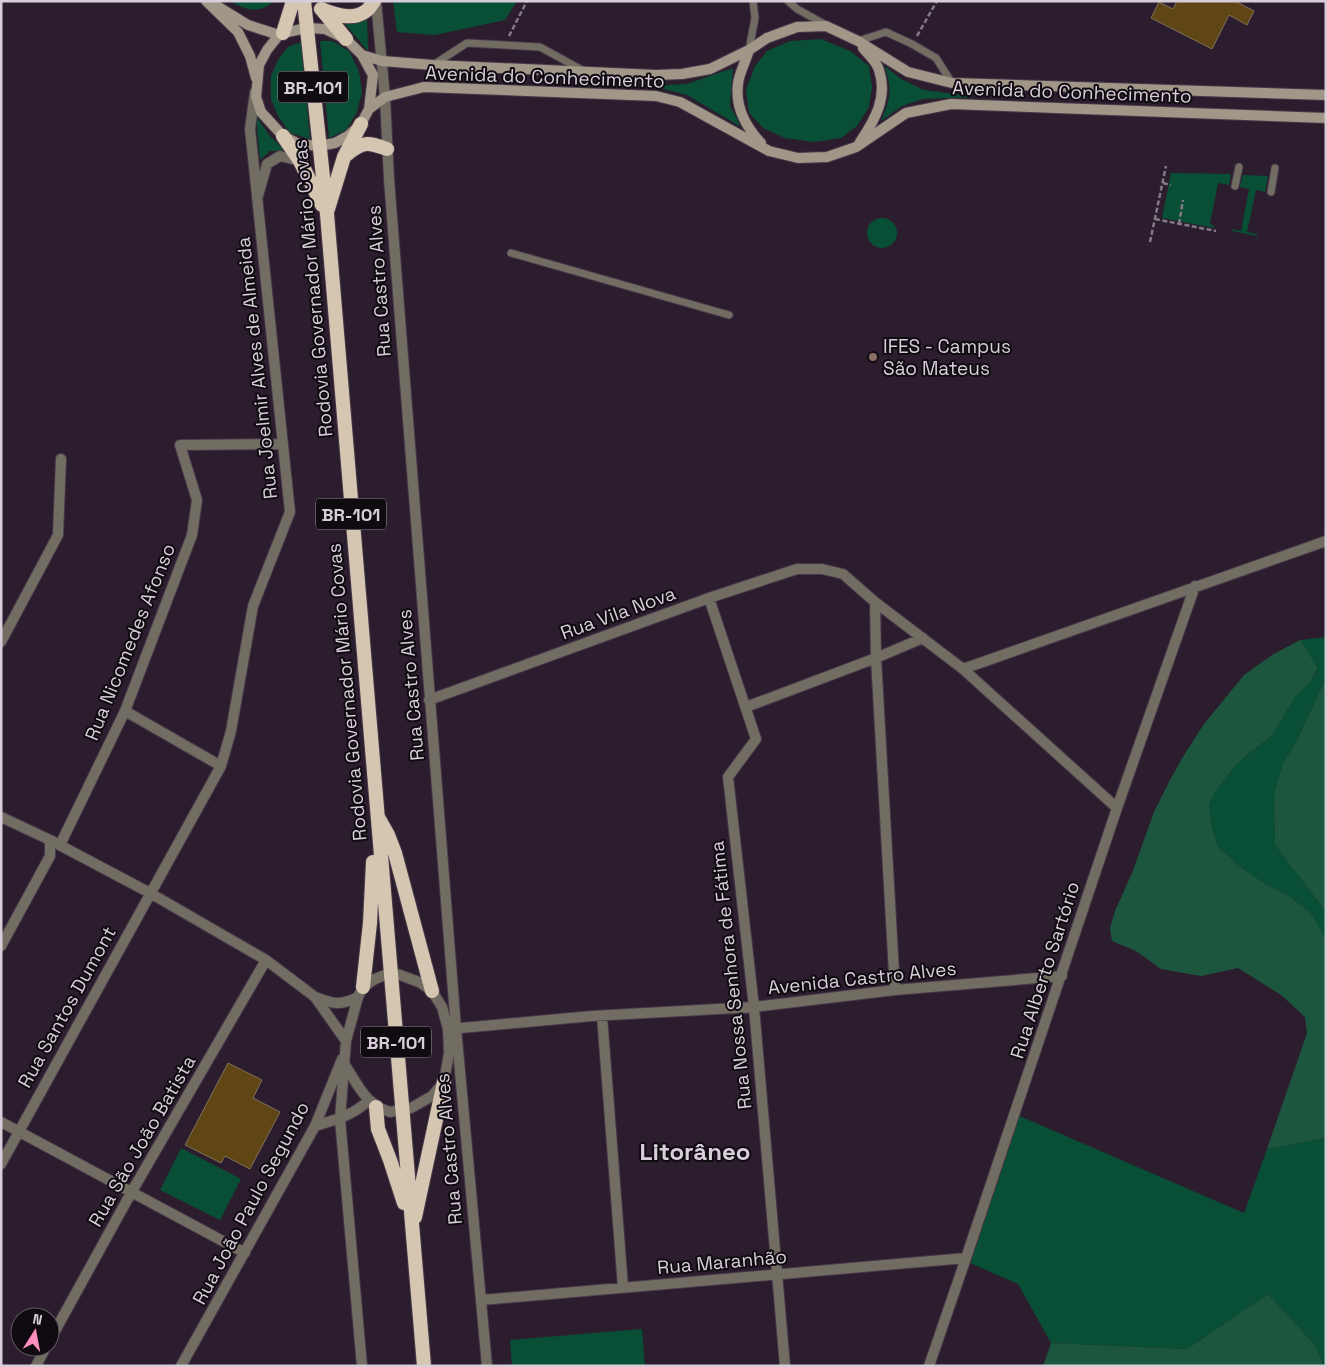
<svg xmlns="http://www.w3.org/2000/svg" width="1327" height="1367" font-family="'Space Grotesk',sans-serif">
<rect width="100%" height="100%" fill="#2b1d2d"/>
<!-- green -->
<path fill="#084f36" d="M 229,1 L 274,1 C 258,15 247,10 229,1 Z
M 393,1 L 517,1 L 505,20 L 435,35 L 397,32 Z
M 367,16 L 368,51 L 345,24 L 356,22 Z
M 821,39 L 850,51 L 869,66 L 872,87 L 869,107 L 857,126 L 841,138 L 814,142 L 785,138 L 763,128 L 749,113 L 746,90 L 755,66 L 767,51 L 790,41 Z
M 320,41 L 332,41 L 349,51 L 359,71 L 362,92 L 357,112 L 346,130 L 329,138 Z
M 301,42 L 310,139 L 290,133 L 278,116 L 271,99 L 271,76 L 278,60 L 288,47 Z
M 885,66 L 901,79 L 924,90 L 975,97 L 923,99 L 902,106 L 881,121 C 891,97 892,91 885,66 Z
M 733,68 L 730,106 L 741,127 L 687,95 L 652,86 L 687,84 Z
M 256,116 L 269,135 L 285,151 L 270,151 L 260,160 Z
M 1171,173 L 1231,174 L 1229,185 L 1218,183 L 1210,224 L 1214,226 L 1214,228 L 1162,218 Z
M 1243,175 L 1268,176 L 1265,192 L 1256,190 L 1247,232 L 1257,234 L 1257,236 L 1232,231 L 1232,229 L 1241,231 L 1249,189 L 1240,187 Z
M867 233a15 15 0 1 1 30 0a15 15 0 1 1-30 0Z
M 1326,637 L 1326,678 L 1296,742 L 1283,763 L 1274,792 L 1275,845 L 1326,912 L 1326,939 L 1311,913 L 1289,896 L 1267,885 L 1242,868 L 1218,847 L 1212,828 L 1209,804 L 1216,791 L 1233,768 L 1248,754 L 1272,736 L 1295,697 L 1310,683 L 1318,669 L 1300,640 Z
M 1010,1112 L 1244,1213 L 1267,1149 L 1326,1138 L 1326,1366 L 1324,1366 L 1316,1346 L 1268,1294 L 1187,1349 L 1051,1343 L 1018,1284 L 963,1260 Z
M 181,1148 L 241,1179 L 220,1220 L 160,1190 Z
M 642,1329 L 645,1366 L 512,1366 L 510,1340 Z"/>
<!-- forest -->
<path fill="#1c563f" d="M 1300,640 L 1318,668 L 1310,683 L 1295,697 L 1272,736 L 1248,754 L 1233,768 L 1216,791 L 1209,804 L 1212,828 L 1218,847 L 1242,868 L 1267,885 L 1289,896 L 1311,913 L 1326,939 L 1326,1138 L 1267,1149 L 1307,1033 L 1305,1017 L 1281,995 L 1238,968 L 1201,976 L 1161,969 L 1136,951 L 1112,941 L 1110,928 L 1115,911 L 1132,873 L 1154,812 L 1171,778 L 1184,755 L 1204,724 L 1244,675 L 1272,655 Z
M 1326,678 L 1326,912 L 1275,845 L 1274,792 L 1283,763 L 1296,742 Z
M 1268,1294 L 1316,1346 L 1324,1366 L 1043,1366 L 1051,1343 L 1187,1349 Z"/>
<!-- building -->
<path fill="#604515" stroke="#7f715c" d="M 1177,1 L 1235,1 L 1254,11 L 1247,25 L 1229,15 L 1212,49 L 1151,18 L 1159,2 L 1173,9 Z
M 228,1063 L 262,1080 L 253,1098 L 280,1112 L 250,1169 L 225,1156 L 221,1163 L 185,1145 Z"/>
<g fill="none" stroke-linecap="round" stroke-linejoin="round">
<!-- service casing -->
<g stroke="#473949" stroke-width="9">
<path id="service" d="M 788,1 L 797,9 L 826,25
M 858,41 L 886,32 L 912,44 L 936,58 L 952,83
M 749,50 L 755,18 L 753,1
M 433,65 L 467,43 L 540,47 L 582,70
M 1235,186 L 1239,167
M 1271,192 L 1275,168
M 511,253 L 729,315"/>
</g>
<!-- minor casing -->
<g stroke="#473949" stroke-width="12">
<path id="minor" d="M 376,1 L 385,97 L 389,179 L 456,1028 L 487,1366
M 258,196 L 267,164 L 280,156 L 300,161
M 709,598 L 756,739 L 728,777 L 754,1007 L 785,1366
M 875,602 L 876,658 L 895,990
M 1,642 L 58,535 L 61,459
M 963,669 L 1326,541
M 429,700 L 709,598 L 797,569 L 822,569 L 843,574 L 875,602 L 963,669 L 1117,808
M 746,707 L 876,658 L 923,638
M 125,711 L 221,766
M 1,817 L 50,840 L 150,893 L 266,960 L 315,997 L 346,1041
M 60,845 L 125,711 L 192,535 L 197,500 L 180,445 L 282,444
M 1,946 L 50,856 L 50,840
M 315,997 C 333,1004 341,1006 358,997
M 602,1016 L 623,1287
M 450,1029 L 592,1016 L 754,1007 L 895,990 L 1062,976
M 345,1065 C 358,1085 365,1104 390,1112 L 411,1108 L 432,1096 L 444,1082 L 449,1053 L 448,1029 L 442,1007 L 432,991 L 419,982 L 400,975 L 390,973 L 375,979 L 363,987 L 358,997 L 346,1041 L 340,1119 L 362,1366
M 1,1122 L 245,1253
M 315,1126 C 335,1120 354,1115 369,1100
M 1,1164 L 221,766 L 231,731 L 253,606 L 290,512 L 250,129 L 255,92
M 481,1300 L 966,1258
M 50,1340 L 131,1193 L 266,960
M 36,1366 L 46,1347
M 181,1366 L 315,1126 L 342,1059
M 929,1366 L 966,1258 L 1117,808 L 1195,586"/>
</g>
<!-- secondary casing -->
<g stroke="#473949" stroke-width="12">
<path id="secondary" d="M 206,1 L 238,32 L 250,56 L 256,78
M 217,6 L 248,25 L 279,35
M 307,28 L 325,29 L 346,39 L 362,55 L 373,75 L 369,109 L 361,124 L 348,136 L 335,143 L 319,146 L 299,144 L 283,136 L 261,112 L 256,97 L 259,65 L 267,50 L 279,35 L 283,33 Z
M 749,50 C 746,61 739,73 738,84 C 735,107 746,127 761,143
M 362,55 L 382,61 L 433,65 L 656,75 L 682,74 L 710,69 L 749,50 L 767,38 L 797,27 L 826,26 L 858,41 L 908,72 L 952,83 L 1326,95
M 369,109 L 385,97 L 424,87 L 656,96 L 680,102 L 769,151 L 798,158 L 827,157 L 856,147 L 906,113 L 951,104 L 1326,118
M 860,142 C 875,120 888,97 879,70 C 877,62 868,54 863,48"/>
</g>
<!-- trunk casing -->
<g stroke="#473949" stroke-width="16">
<path id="trunk" d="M 304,1 L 327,214 L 424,1366
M 321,9 C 335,15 353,21 366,11 C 369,9 372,4 374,1
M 323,11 L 346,39
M 283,33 L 293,1
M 283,136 L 300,161 L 322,205
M 346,155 C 363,141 368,142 387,149
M 328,209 L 344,157 L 361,124
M 379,819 L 388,835 L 395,853 L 432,991
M 363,987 L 370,923 L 373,862
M 376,1107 L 378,1129 L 390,1160 L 404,1203
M 415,1217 L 444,1082"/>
</g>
<!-- path -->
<path stroke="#847986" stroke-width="2.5" stroke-dasharray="5 2.5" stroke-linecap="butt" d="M 509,36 L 527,1
M 917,36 L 937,1
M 1163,183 L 1171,185
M 1155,219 L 1216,231
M 1179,224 L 1183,200
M 1150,242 L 1166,166"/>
<!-- service -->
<use href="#service" stroke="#726d63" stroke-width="7"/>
<!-- minor -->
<use href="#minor" stroke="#726d63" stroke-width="10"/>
<!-- secondary -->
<use href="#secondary" stroke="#a09788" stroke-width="10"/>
<!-- trunk -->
<use href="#trunk" stroke="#d4c6b1" stroke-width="14"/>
</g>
<!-- markers -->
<circle fill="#8d6e63" stroke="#100a11" stroke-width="2" cx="873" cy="357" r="5"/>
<g text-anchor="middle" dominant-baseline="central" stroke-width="4" stroke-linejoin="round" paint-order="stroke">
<!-- shield labels -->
<g fill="#100a11" stroke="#9b939d" stroke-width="1">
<rect x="278" y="71.5" width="70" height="31" rx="4"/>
<rect x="316" y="498.5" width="70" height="31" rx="4"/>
<rect x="361" y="1026.5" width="70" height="31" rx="4"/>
</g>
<g font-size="18" font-weight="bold" fill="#d7ced9">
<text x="313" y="87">BR-101</text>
<text x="351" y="514">BR-101</text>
<text x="396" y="1042">BR-101</text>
</g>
<!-- street labels -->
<g font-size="19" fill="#d7ced9" stroke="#100a11">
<text transform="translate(545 77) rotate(2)">Avenida do Conhecimento</text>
<text transform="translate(1072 92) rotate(2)">Avenida do Conhecimento</text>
<text transform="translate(379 281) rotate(-94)">Rua Castro Alves</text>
<text transform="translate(313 288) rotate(-95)">Rodovia Governador Mário Covas</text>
<text transform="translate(257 368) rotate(-96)">Rua Joelmir Alves de Almeida</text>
<text transform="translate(618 613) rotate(-20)">Rua Vila Nova</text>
<text transform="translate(130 642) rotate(-68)">Rua Nicomedes Afonso</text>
<text transform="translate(411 685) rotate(-95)">Rua Castro Alves</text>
<text transform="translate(347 692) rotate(-95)">Rodovia Governador Mário Covas</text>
<text transform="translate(1045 970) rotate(-72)">Rua Alberto Sartório</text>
<text transform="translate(731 975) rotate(-96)">Rua Nossa Senhora de Fátima</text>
<text transform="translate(862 978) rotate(-6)">Avenida Castro Alves</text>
<text transform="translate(67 1007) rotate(-61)">Rua Santos Dumont</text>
<text transform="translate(142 1141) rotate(-60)">Rua São João Batista</text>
<text transform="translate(449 1149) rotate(-95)">Rua Castro Alves</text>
<text transform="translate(251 1203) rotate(-62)">Rua João Paulo Segundo</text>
<text transform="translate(722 1262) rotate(-5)">Rua Maranhão</text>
</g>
<!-- poi labels -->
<g font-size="19" fill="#d7ced9" stroke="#100a11" text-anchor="start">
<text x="883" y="346">IFES - Campus<tspan x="883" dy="22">São Mateus</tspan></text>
</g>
<!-- district labels -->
<g font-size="24" font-weight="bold" fill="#d7ced9" stroke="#100a11">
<text x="695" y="1151">Litorâneo</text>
</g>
</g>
<!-- border -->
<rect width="1327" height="1367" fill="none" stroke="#d7ced9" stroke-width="5"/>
<!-- north arrow -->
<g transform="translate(35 1332) rotate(11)"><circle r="24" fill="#100a11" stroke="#605861"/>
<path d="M0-4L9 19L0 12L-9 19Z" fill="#fe8ebd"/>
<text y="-8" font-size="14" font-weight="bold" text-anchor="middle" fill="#d7ced9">N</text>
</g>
</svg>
